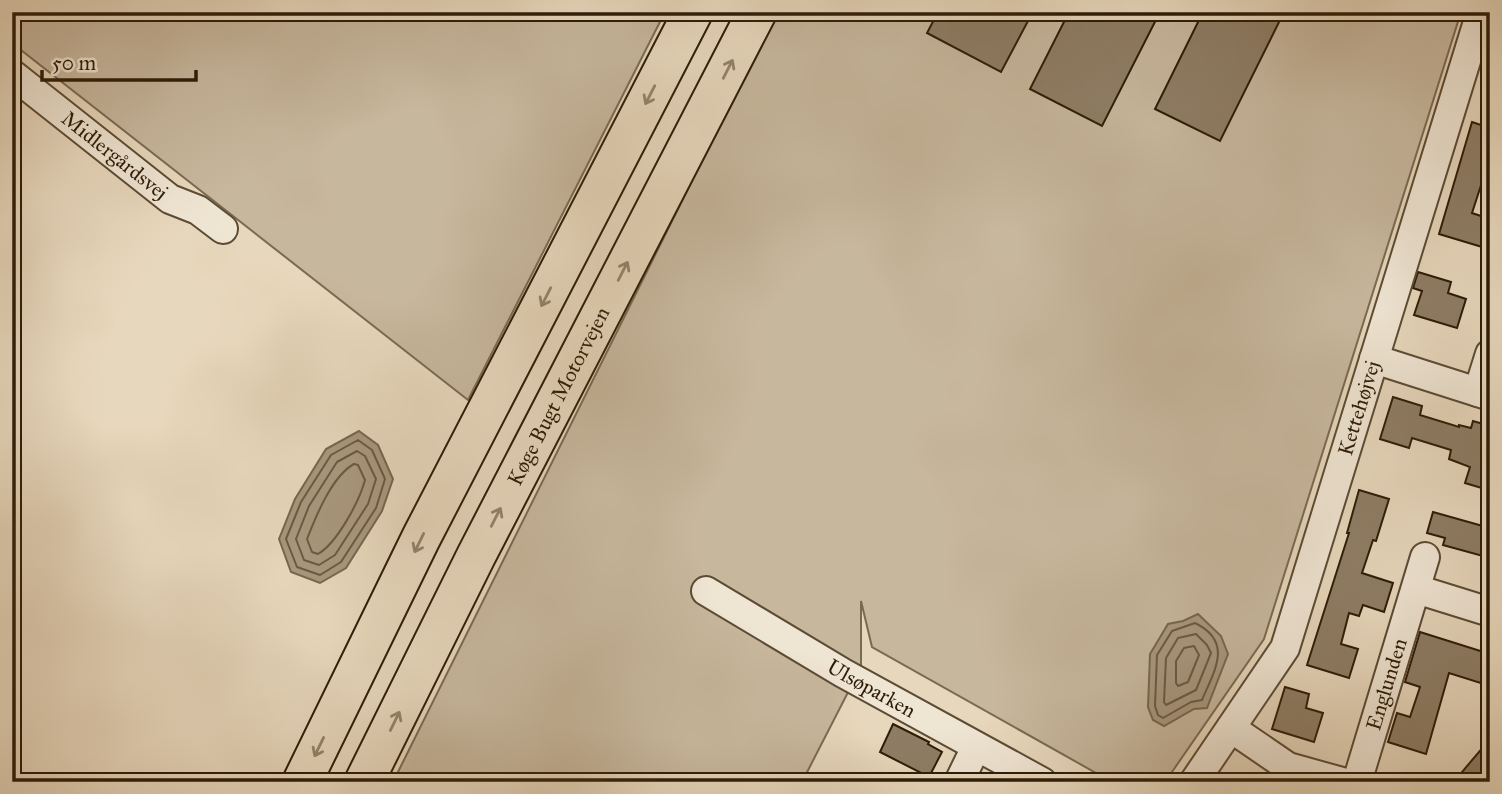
<svg xmlns="http://www.w3.org/2000/svg" width="1502" height="794" font-family="'IM FELL Great Primer',serif">
<rect width="100%" height="100%" fill="#e7d7bc"/>
<filter id="stains"><feTurbulence type="fractalNoise" baseFrequency=".00286" numOctaves="4"/><feColorMatrix values="0 0 0 0 .2 0 0 0 0 .09 0 0 0 0 .02 0 0 0 .5 -.17"/></filter>
<radialGradient id="worn" r=".72"><stop offset=".6" stop-color="#630" stop-opacity="0"/><stop offset="1" stop-color="#630" stop-opacity=".3"/></radialGradient>
<!-- green -->
<path fill="#c7b79d" stroke="#7a6a52" stroke-width="2" d="M 12,12 L 665,12 L 468,400 L 12,43 Z
M 776,12 L 1461,12 L 1264,639 L 1165,782 L 1112,782 L 872,647 L 861,601 L 861,667 L 802,782 L 393,782 Z"/>
<!-- water -->
<path fill="#a8977e" stroke="#77664e" stroke-width="2" d="M 359,431 L 378,445 L 393,479 L 382,511 L 346,568 L 320,583 L 291,572 L 279,539 L 295,499 L 326,449 Z
M 1198,614 L 1221,636 L 1228,654 L 1207,708 L 1194,709 L 1164,726 L 1153,720 L 1148,707 L 1150,654 L 1168,624 L 1183,621 Z"/>
<g fill="none" stroke-linecap="round" stroke-linejoin="round">
<!-- shore -->
<path stroke="#6a5a42" stroke-width="2" d="M 358,440 L 372,450 L 385,479 L 376,508 L 341,562 L 320,575 L 297,567 L 286,539 L 301,502 L 331,455 Z
M 357,451 L 365,456 L 376,479 L 368,504 L 335,555 L 319,565 L 304,560 L 296,539 L 309,506 L 337,462 Z
M 354,464 L 358,465 L 365,480 C 359,502 337,543 318,554 L 312,552 L 307,539 C 316,516 332,476 354,464 Z
M 1195,623 C 1234,642 1214,671 1202,700 L 1191,702 L 1163,718 L 1158,715 L 1155,706 L 1157,655 L 1172,631 Z
M 1196,634 L 1207,645 L 1211,653 L 1196,690 L 1166,705 L 1164,702 L 1166,658 L 1178,638 Z
M 1194,646 L 1199,655 L 1188,682 L 1178,686 L 1176,683 L 1176,661 L 1184,648 Z"/>
</g>
<!-- building -->
<path fill="#8e7d65" stroke="#2d1c07" stroke-width="2" d="M 938,12 L 1010,12 L 1028,21 L 1001,72 L 927,33 Z
M 1069,12 L 1160,12 L 1102,126 L 1030,89 Z
M 1203,12 L 1284,12 L 1220,141 L 1155,109 Z
M 1472,122 L 1490,128 L 1490,174 L 1485,173 L 1472,213 L 1490,219 L 1482,247 L 1439,234 Z
M 1418,272 L 1451,282 L 1448,293 L 1466,299 L 1457,328 L 1414,315 L 1422,291 L 1413,288 Z
M 1393,397 L 1422,406 L 1420,415 L 1459,427 L 1459,425 L 1471,428 L 1473,421 L 1490,426 L 1490,472 L 1485,489 L 1465,483 L 1470,467 L 1449,459 L 1451,450 L 1412,438 L 1409,448 L 1380,439 Z
M 1359,490 L 1389,499 L 1376,541 L 1373,540 L 1362,573 L 1393,583 L 1384,612 L 1363,605 L 1359,616 L 1349,613 L 1341,644 L 1358,649 L 1349,678 L 1307,665 L 1349,533 L 1347,533 Z
M 1433,512 L 1490,528 L 1490,558 L 1443,545 L 1445,538 L 1427,533 Z
M 1420,632 L 1490,654 L 1490,686 L 1449,673 L 1426,754 L 1388,742 L 1397,713 L 1410,717 L 1420,687 L 1405,682 Z
M 1285,687 L 1309,694 L 1306,708 L 1323,713 L 1314,742 L 1272,729 Z
M 893,724 L 929,742 L 928,744 L 942,752 L 929,777 L 880,752 Z
M 1490,739 L 1490,782 L 1475,782 L 1462,772 Z"/>
<g fill="none" stroke-linecap="round" stroke-linejoin="round">
<!-- minor casing -->
<g stroke="#5c4b34" stroke-width="32">
<g id="minor">
<path id="s1" d="M 12,74 L 170,199 L 198,210 L 223,229"/>
<path d="M 1374,359 L 1490,396"/>
<path d="M 1478,392 L 1490,354"/>
<path d="M 1416,589 L 1490,612"/>
<path id="s2" d="M 706,591 L 843,673 L 1042,782"/>
<path d="M 1231,728 L 1288,767 L 1342,782"/>
<path d="M 959,782 L 976,747"/>
<path id="s3" d="M 1194,782 L 1285,648 L 1481,12"/>
<path id="s4" d="M 1357,782 L 1425,557"/>
</g>
</g>
<!-- highway casing -->
<g stroke="#2d1c07" stroke-width="42">
<g id="highway">
<path d="M 302,782 L 421,538 L 693,12"/>
<path id="s5" d="M 364,782 L 476,556 L 757,12"/>
</g>
</g>
<!-- minor -->
<use href="#minor" stroke="#efe5d3" stroke-width="28"/>
<!-- highway -->
<use href="#highway" stroke="#e7d7bc" stroke-width="38"/>
</g>
<!-- one-way arrows -->
<defs><path id="oneway-shaft" d="M-6 0H5M1.5-3L5.5 0L1.5 3" fill="none" stroke-width="1.6" stroke-linecap="round" stroke-linejoin="round" transform="scale(1.75)"/></defs>
<g stroke="#93836b">
<use href="#oneway-shaft" transform="translate(728 69) rotate(-63)"/>
<use href="#oneway-shaft" transform="translate(650 95) rotate(117)"/>
<use href="#oneway-shaft" transform="translate(623 271) rotate(-63)"/>
<use href="#oneway-shaft" transform="translate(546 297) rotate(117)"/>
<use href="#oneway-shaft" transform="translate(496 517) rotate(-63)"/>
<use href="#oneway-shaft" transform="translate(419 543) rotate(116)"/>
<use href="#oneway-shaft" transform="translate(395 721) rotate(-64)"/>
<use href="#oneway-shaft" transform="translate(319 747) rotate(116)"/>
</g>
<g text-anchor="middle" dominant-baseline="central" stroke-width="7" stroke-linejoin="round" paint-order="stroke">
<!-- street labels -->
<g font-size="21" fill="#2d1c07" stroke="#efe5d3">
<text stroke="none"><textPath href="#s1" startOffset="131">Midlergårdsvej</textPath></text>
<text stroke="none"><textPath href="#s5" startOffset="432">Køge Bugt Motorvejen</textPath></text>
<text stroke="none"><textPath href="#s3" startOffset="413">Kettehøjvej</textPath></text>
<text stroke="none"><textPath href="#s4" startOffset="102">Englunden</textPath></text>
<text stroke="none"><textPath href="#s2" startOffset="192">Ulsøparken</textPath></text>
</g>
</g>
<!-- margin -->
<rect width="1502" height="794" fill="none" stroke="#e7d7bc" stroke-width="42"/>
<rect x="14" y="14" width="1474" height="766" fill="none" stroke="#2d1c07" stroke-width="3.5"/>
<rect x="21" y="21" width="1460" height="752" fill="none" stroke="#2d1c07" stroke-width="2"/>
<!-- scale -->
<path d="M42 70v10h154v-10" fill="none" stroke="#2d1c07" stroke-width="3.5"/>
<text x="52" y="70" font-size="21" fill="#2d1c07" stroke="#efe5d3" stroke-width="5" paint-order="stroke">50 m</text>
<rect width="100%" height="100%" filter="url(#stains)"/>
<rect width="100%" height="100%" fill="url(#worn)"/>
</svg>
